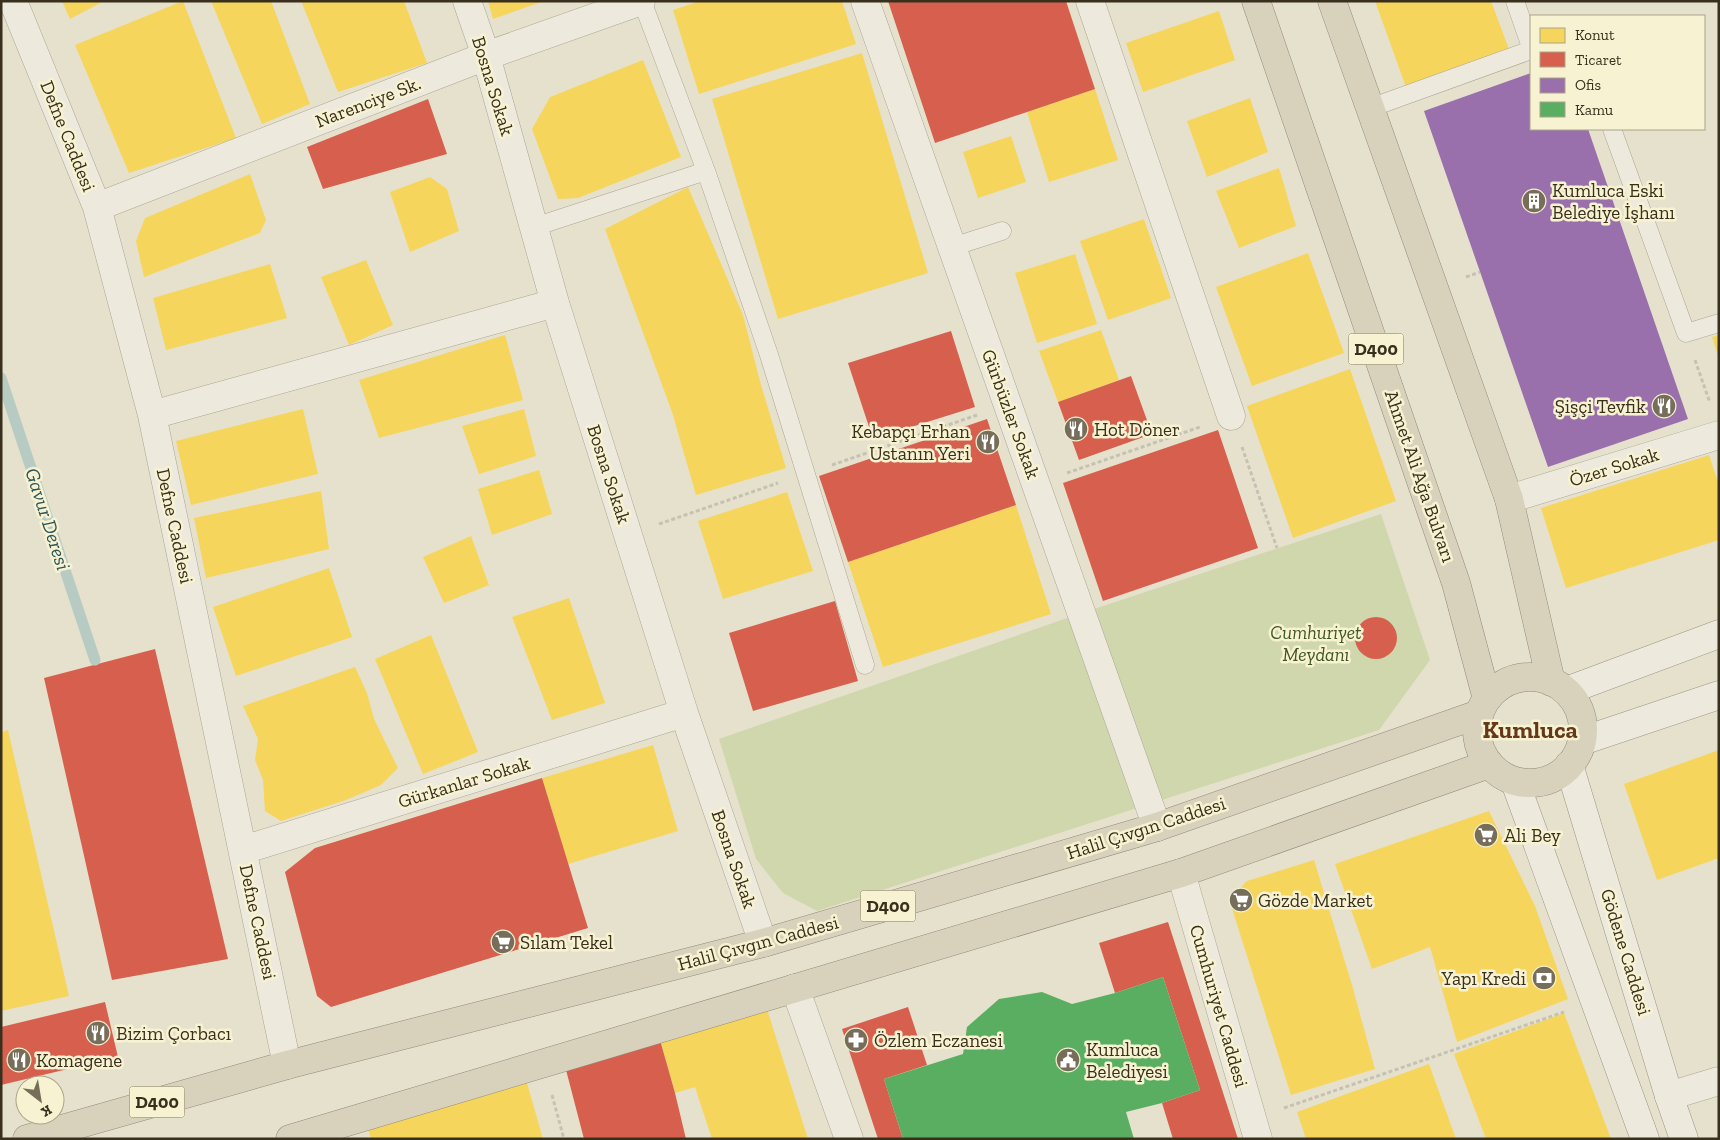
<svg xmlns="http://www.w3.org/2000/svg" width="1720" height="1140" font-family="'Zilla Slab',serif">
<rect width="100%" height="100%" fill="#e6e1cc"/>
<!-- green -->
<path fill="#d0d7ad" d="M 1381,514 L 1430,660 L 1379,730 L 817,911 L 783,893 L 756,859 L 719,739 L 1076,615 Z"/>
<!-- homes -->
<path fill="#f6d55c" d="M 62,1 L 104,1 L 70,19 Z
M 183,1 L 236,138 L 129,173 L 75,45 Z
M 211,1 L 271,1 L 310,104 L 262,124 Z
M 301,1 L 404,1 L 427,63 L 338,92 Z
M 488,1 L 541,1 L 541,2 L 493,19 Z
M 700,1 L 842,1 L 856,44 L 699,94 L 673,10 Z
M 1375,1 L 1491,1 L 1510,52 L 1407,90 Z
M 1219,11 L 1235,60 L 1143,92 L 1126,43 Z
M 862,53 L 928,273 L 778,319 L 712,99 Z
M 643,60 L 681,157 L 578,198 L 558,199 L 532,129 L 550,97 Z
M 1095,89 L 1118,160 L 1049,182 L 1027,112 Z
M 1250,98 L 1268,152 L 1207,177 L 1187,121 Z
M 1011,136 L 1026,182 L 978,198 L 963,152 Z
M 1279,168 L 1296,226 L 1239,248 L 1216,191 Z
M 250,174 L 266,220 L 260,233 L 144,277 L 136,241 L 145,218 Z
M 430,177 L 447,189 L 459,231 L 410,252 L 390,192 Z
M 688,187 L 743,315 L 761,385 L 786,468 L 696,495 L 672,412 L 605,229 Z
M 1144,219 L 1171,298 L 1108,320 L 1080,241 Z
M 1308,253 L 1344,353 L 1252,386 L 1216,287 Z
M 1075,254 L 1097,324 L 1037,343 L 1015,273 Z
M 366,260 L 393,325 L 349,345 L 321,277 Z
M 270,264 L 287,318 L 166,350 L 153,298 Z
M 1101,330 L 1119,380 L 1058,402 L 1039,351 Z
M 505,335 L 523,400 L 379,438 L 359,380 Z
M 1719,335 L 1719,356 L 1718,356 L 1712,337 Z
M 1350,369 L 1396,501 L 1293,538 L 1247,406 Z
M 303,409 L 318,474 L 191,505 L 176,441 Z
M 524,409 L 536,456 L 479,474 L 462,426 Z
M 1709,455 L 1719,485 L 1719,540 L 1566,588 L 1541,508 Z
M 539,470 L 552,514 L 492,535 L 478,489 Z
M 321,491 L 329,549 L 206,578 L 194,518 Z
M 787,492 L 813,571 L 723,599 L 698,521 Z
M 1016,505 L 1051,614 L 883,667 L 848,562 Z
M 471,536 L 489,585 L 444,603 L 423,557 Z
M 329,568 L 352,637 L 236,676 L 213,607 Z
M 569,598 L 605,703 L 552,720 L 512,617 Z
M 431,635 L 478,752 L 423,774 L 375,659 Z
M 355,667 L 367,693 L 374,719 L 398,768 L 381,785 L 346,800 L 281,821 L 265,811 L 263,780 L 255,760 L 258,739 L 243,706 Z
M 8,730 L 69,996 L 1,1011 L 1,732 Z
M 653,745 L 678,831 L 568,864 L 542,778 Z
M 1719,750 L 1719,858 L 1657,880 L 1624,784 Z
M 1489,811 L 1535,906 L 1568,999 L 1457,1042 L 1430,947 L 1372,969 L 1335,864 Z
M 1314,860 L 1352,985 L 1375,1069 L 1291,1095 L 1229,899 L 1247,881 Z
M 767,1009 L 808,1139 L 712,1139 L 695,1087 L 675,1093 L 660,1040 Z
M 1564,1013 L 1611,1139 L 1486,1139 L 1454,1054 Z
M 1429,1064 L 1456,1139 L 1306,1139 L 1297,1112 Z
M 527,1083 L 543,1139 L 371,1139 L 368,1129 Z"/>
<!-- shops -->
<path fill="#d6604d" d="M 888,1 L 1066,1 L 1095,89 L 935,143 Z
M 428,99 L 447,154 L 323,189 L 307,147 Z
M 951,331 L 975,407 L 873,439 L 848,363 Z
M 1131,376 L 1152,434 L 1079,460 L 1058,402 Z
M 987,419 L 1016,505 L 848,562 L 819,476 Z
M 1218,430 L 1258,548 L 1103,601 L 1063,483 Z
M 835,601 L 858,681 L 753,711 L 729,633 Z
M1355 638a21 21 0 1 1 42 0a21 21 0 1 1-42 0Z
M 155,649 L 228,959 L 112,980 L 44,678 Z
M 542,778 L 588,928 L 331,1007 L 317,996 L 285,872 L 315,848 Z
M 1168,922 L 1238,1139 L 1173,1139 L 1162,1103 L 1200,1090 L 1163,977 L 1115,993 L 1099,943 Z
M 105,1002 L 118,1057 L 1,1085 L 1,1027 Z
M 908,1007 L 927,1065 L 884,1079 L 903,1139 L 878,1139 L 842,1029 Z
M 660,1040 L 675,1093 L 686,1139 L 584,1139 L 565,1066 Z"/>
<!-- offices -->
<path fill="#9970ab" d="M 1531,73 L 1531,129 L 1588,129 L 1688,419 L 1548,467 L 1424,111 Z"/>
<!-- public -->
<path fill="#5aae61" d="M 1163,977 L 1200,1090 L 1162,1103 L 1126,1112 L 1134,1139 L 903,1139 L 884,1079 L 963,1054 L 967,1027 L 999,999 L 1042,992 L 1072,1004 L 1115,993 Z"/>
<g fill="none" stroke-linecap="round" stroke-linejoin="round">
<!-- stream -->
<path stroke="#b8cbc2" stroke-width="11" d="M 1,378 L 95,660"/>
<!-- lane casing -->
<g stroke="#aba595" stroke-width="19">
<path id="lane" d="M 642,1 L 706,171 L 769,355 L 865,665
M 1515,1 L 1531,47
M 1370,108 L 1531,50
M 1612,129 L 1686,333 L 1719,323
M 534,227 L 706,171
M 952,247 L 1002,231"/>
</g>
<!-- street casing -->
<g stroke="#aba595" stroke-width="29">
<path id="street" d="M 13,1 L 97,207 L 152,415 L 287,1065
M 467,1 L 486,56 L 555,303 L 684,713 L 763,943
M 865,1 L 1157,827
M 1090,1 L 1231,416
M 97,207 L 486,56 L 641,1
M 152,415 L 555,303
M 1509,499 L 1719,435
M 243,850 L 684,713
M 1181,873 L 1258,1139
M 795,988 L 849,1139
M 1669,1096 L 1719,1081"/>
</g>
<!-- secondary casing -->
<g stroke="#9a9585" stroke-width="29">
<path id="secondary" d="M 1566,691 L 1719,634
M 1582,741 L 1719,695
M 1569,765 L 1669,1096 L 1684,1139
M 1515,782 L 1645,1139"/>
</g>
<!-- highway casing -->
<g stroke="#908a7c" stroke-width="29">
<path id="highway" d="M 1256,1 L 1456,583 L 1487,699
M 1332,1 L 1509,499 L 1551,682
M1477 730a53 53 0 1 1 106 0a53 53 0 1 1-106 0Z
M 27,1139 L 287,1065 L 763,943 L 1157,827 L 1479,714
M 290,1139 L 1181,873 L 1489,764"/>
</g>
<!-- path -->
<path stroke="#c5c2b4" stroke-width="3" stroke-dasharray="4 2.5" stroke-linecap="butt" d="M 1466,277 L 1480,272
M 1695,360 L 1710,403
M 1242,447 L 1277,548
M 832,465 L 977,415
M 1067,473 L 1200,427
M 659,524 L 778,483
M 552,1095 L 564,1139
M 1284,1108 L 1564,1012"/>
<!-- lane -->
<use href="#lane" stroke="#edeadd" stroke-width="18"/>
<!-- street -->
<use href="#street" stroke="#edeadd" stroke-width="28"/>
<!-- secondary -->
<use href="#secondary" stroke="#edeadd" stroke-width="28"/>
<!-- highway -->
<use href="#highway" stroke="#d8d2bc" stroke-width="28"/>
</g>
<!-- icons -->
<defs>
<g id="building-disc" transform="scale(1.25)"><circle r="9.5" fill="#766d5a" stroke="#f7f2d1"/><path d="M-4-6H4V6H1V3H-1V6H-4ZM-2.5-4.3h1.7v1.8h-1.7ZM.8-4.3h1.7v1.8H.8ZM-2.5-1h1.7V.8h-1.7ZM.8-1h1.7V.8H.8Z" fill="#fff"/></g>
<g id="restaurant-disc" transform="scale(1.25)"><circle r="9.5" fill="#766d5a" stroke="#f7f2d1"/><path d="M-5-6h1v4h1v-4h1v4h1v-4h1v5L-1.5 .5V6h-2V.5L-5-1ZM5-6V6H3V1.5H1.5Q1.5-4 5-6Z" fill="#fff"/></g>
<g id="supermarket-disc" transform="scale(1.25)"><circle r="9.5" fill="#766d5a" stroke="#f7f2d1"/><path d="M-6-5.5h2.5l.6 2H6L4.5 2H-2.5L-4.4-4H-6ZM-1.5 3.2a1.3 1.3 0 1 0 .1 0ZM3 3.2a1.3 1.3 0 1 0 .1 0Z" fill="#fff"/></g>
<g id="bank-disc" transform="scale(1.25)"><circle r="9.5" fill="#766d5a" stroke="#f7f2d1"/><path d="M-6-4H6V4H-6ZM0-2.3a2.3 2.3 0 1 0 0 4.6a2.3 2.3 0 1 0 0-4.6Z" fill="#fff"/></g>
<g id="pharmacy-disc" transform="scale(1.25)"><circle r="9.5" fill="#766d5a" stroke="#f7f2d1"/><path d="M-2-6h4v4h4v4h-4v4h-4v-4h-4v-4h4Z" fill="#fff"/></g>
<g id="civic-disc" transform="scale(1.25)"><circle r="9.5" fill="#766d5a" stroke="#f7f2d1"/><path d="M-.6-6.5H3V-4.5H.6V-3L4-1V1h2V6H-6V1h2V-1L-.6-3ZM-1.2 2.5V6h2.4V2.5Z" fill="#fff"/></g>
</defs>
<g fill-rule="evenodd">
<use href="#building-disc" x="1534" y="201"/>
<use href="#restaurant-disc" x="1664" y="406"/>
<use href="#restaurant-disc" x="1076" y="429"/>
<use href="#restaurant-disc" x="988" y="442"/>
<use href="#supermarket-disc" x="1486" y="835"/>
<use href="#supermarket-disc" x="1241" y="900"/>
<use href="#supermarket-disc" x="503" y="942"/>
<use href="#bank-disc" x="1544" y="978"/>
<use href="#restaurant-disc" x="98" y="1033"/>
<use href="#pharmacy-disc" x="856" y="1040"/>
<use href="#restaurant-disc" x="19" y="1060"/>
<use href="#civic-disc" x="1068" y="1060"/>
</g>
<g text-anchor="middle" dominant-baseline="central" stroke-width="5" stroke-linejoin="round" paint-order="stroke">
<!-- shield labels -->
<g fill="#f7f2d1" stroke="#726a53" stroke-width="1">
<rect x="1348.5" y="333.5" width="55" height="31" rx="4"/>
<rect x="860.5" y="890.5" width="55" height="31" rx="4"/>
<rect x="129.5" y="1086.5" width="55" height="31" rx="4"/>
</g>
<g font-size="18" font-weight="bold" fill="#392f1d">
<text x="1376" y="349">D400</text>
<text x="888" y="906">D400</text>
<text x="157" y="1102">D400</text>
</g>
<!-- street labels -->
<g font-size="19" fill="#392f1d" stroke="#f7f2d1">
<text transform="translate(493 86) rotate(73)">Bosna Sokak</text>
<text transform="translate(368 102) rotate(-21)">Narenciye Sk.</text>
<text transform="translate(68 136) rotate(68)">Defne Caddesi</text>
<text transform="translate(1011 414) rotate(70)">Gürbüzler Sokak</text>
<text transform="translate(1614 467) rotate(-17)">Özer Sokak</text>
<text transform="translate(609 474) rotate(72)">Bosna Sokak</text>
<text transform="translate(1420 476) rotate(71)">Ahmet Ali Ağa Bulvarı</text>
<text transform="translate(175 526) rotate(78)">Defne Caddesi</text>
<text transform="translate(464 782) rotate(-17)">Gürkanlar Sokak</text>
<text transform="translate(1146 828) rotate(-18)">Halil Çıvgın Caddesi</text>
<text transform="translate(734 859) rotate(71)">Bosna Sokak</text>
<text transform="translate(258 922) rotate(78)">Defne Caddesi</text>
<text transform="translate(758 943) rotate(-15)">Halil Çıvgın Caddesi</text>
<text transform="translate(1626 952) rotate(73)">Gödene Caddesi</text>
<text transform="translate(1219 1006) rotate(74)">Cumhuriyet Caddesi</text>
</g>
<!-- poi labels -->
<g font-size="19" fill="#392f1d" stroke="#f7f2d1" text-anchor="start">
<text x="1552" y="190">Kumluca Eski<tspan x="1552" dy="22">Belediye İşhanı</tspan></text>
<text x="1646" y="406" text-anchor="end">Şişçi Tevfik</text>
<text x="1094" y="429">Hot Döner</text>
<text x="970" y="431" text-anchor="end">Kebapçı Erhan<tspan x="970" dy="22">Ustanın Yeri</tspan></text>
<text x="1504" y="835">Ali Bey</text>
<text x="1258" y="900">Gözde Market</text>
<text x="520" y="942">Sılam Tekel</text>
<text x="1526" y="978" text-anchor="end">Yapı Kredi</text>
<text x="116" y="1033">Bizim Çorbacı</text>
<text x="874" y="1040">Özlem Eczanesi</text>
<text x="1086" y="1049">Kumluca<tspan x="1086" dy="22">Belediyesi</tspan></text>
<text x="36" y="1060">Komagene</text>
</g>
<!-- park labels -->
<g font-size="19" font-style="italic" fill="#415622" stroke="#f7f2d1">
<text x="1316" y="632">Cumhuriyet<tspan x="1316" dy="22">Meydanı</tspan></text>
</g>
<!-- water labels -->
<g font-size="20" font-style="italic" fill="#2b5559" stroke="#f7f2d1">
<text transform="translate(48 519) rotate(72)">Gavur Deresi</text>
</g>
<!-- district labels -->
<g font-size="24" font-weight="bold" fill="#67371a" stroke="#f7f2d1">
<text x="1530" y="729">Kumluca</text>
</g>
</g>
<!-- border -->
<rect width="1720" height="1140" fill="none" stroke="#392f1d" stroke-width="5"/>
<!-- legend -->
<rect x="1530" y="15" width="175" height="115" fill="#f7f2d1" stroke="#aba489"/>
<rect x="1540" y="28" width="25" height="15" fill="#f6d55c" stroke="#aba489"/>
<text x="1575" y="40" font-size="15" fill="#392f1d">Konut</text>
<rect x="1540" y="52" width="25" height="15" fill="#d6604d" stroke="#aba489"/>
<text x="1575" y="65" font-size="15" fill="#392f1d">Ticaret</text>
<rect x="1540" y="78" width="25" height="15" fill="#9970ab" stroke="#aba489"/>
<text x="1575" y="90" font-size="15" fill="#392f1d">Ofis</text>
<rect x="1540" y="102" width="25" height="15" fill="#5aae61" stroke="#aba489"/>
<text x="1575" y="115" font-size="15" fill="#392f1d">Kamu</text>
<!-- north arrow -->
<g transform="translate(40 1100) rotate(149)"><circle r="24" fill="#f7f2d1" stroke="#aba489"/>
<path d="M0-4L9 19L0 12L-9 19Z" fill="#766d5a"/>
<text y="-8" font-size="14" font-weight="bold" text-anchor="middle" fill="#392f1d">K</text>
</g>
</svg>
